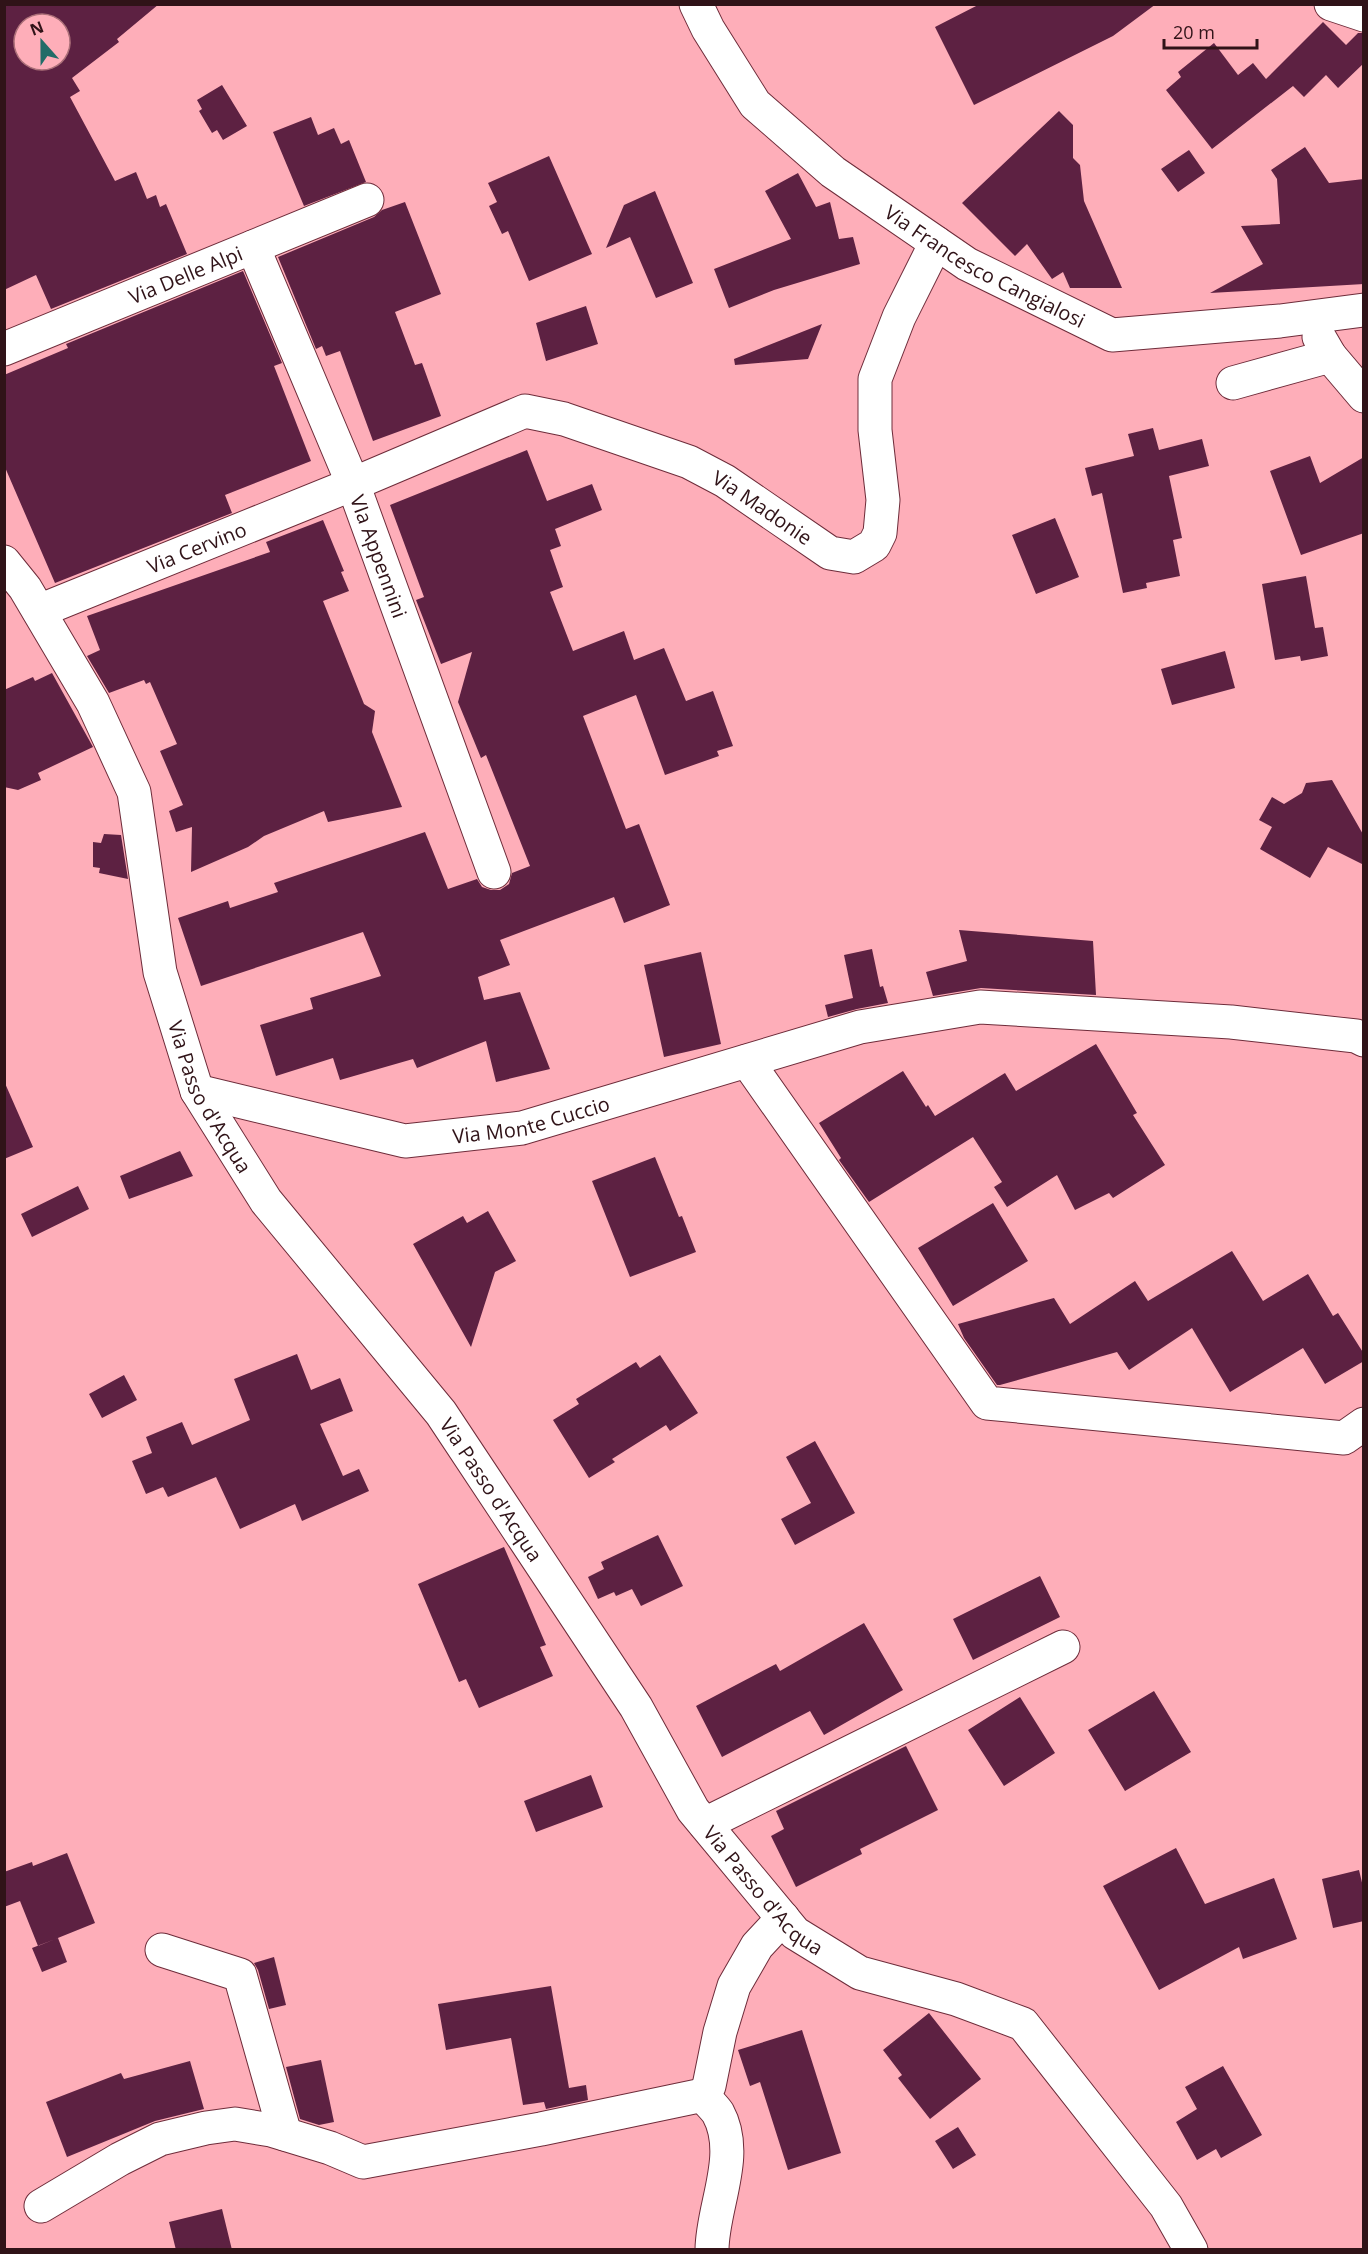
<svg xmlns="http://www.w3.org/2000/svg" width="1368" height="2254" font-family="'Open Sans',sans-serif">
<rect width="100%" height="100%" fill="#feaeb9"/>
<!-- building -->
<path fill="#5d2142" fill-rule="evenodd" d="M 4,4 L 159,4 L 117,39 L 119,42 L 72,78 L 80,91 L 70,97 L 115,181 L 136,172 L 147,199 L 156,195 L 160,207 L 166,204 L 187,254 L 51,309 L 36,275 L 4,290 ZM 24,24 L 60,24 L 60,60 L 24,60 Z
M 980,4 L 1156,4 L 1113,36 L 974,105 L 935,27 Z
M 1323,22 L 1346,45 L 1358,33 L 1364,33 L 1364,63 L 1338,88 L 1326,75 L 1304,97 L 1293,86 L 1212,149 L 1166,90 L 1181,77 L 1178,72 L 1214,43 L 1238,75 L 1253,63 L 1266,79 Z
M 222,85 L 247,126 L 223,140 L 217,130 L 212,133 L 199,111 L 202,109 L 197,100 Z
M 1059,111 L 1073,125 L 1073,158 L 1080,165 L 1084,201 L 1122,288 L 1070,288 L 1063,272 L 1052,279 L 1027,244 L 1015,256 L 962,203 Z
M 311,117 L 318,135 L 334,128 L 341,144 L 349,140 L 366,182 L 304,206 L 273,132 Z
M 1305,147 L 1329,183 L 1364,179 L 1364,284 L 1210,293 L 1263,264 L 1241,226 L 1280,224 L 1277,179 L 1271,170 Z
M 1189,150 L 1205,173 L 1178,192 L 1161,169 Z
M 549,156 L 592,254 L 529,281 L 508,231 L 502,234 L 489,206 L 497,202 L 488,183 Z
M 798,173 L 816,207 L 830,202 L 839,239 L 853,237 L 860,264 L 774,290 L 729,308 L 714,269 L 791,239 L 765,191 Z
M 655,191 L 693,283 L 656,298 L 630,237 L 606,248 L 624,205 Z
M 405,202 L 441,294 L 395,312 L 415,365 L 422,363 L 441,416 L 373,441 L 340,351 L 326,356 L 322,346 L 316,349 L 278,257 L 374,217 L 382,210 Z
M 243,271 L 282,363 L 274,366 L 311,461 L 225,495 L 232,513 L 55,583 L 4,465 L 4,375 L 68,348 L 66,344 Z
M 586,306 L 598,344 L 546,361 L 536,323 Z
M 822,324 L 808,359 L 735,365 L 734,359 Z
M 1153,428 L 1159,450 L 1202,439 L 1209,466 L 1169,476 L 1182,538 L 1173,540 L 1180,576 L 1146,583 L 1147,588 L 1123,593 L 1102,493 L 1092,496 L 1085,468 L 1134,456 L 1128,434 Z
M 527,450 L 547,501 L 592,484 L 602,510 L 555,529 L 561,546 L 550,550 L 563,587 L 550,592 L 573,651 L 624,631 L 634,660 L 664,648 L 686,701 L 713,691 L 733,746 L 717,751 L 719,756 L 665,775 L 636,695 L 583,716 L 626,829 L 639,824 L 670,905 L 624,923 L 614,897 L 500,940 L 510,965 L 478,977 L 484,1000 L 520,992 L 550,1069 L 496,1082 L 486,1041 L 417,1068 L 413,1059 L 340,1080 L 333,1058 L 276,1076 L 260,1025 L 313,1009 L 310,998 L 381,976 L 363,932 L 201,986 L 178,918 L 228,901 L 230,908 L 278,892 L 274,883 L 425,832 L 448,889 L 477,879 L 482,887 L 491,890 L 500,890 L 509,884 L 512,873 L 530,866 L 486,755 L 481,758 L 458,702 L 472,652 L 441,664 L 416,600 L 424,597 L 390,505 Z
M 1310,456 L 1320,483 L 1364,457 L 1364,533 L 1301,555 L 1270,471 Z
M 1055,518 L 1079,577 L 1036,594 L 1012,535 Z
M 323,520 L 344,571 L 341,572 L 349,591 L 323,601 L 364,704 L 375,711 L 372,732 L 402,807 L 328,822 L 324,811 L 264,836 L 248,847 L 191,872 L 192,827 L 176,832 L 169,811 L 183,805 L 160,751 L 177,744 L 150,682 L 146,684 L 144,680 L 109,693 L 87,656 L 100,650 L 87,616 L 270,552 L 266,542 Z
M 1306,576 L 1315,628 L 1323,627 L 1328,656 L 1301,661 L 1300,656 L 1275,660 L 1262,584 Z
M 1225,651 L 1235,688 L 1172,705 L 1161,669 Z
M 52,673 L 93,747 L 38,773 L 41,780 L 18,790 L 4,787 L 4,690 L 33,677 L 35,681 Z
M 1332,780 L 1364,836 L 1364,865 L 1328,847 L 1310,878 L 1260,849 L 1272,827 L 1259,820 L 1272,797 L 1284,804 L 1302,793 L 1306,783 Z
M 104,834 L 121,835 L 128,879 L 99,873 L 100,868 L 93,867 L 93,842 L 101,843 Z
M 959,930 L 1093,941 L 1096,995 L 981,988 L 933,996 L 926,972 L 967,961 Z
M 872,949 L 880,987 L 883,986 L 888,1003 L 857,1009 L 828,1017 L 825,1005 L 853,998 L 844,955 Z
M 701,952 L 721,1044 L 664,1057 L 644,965 Z
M 1096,1044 L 1137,1113 L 1133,1115 L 1165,1165 L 1113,1198 L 1109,1193 L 1075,1210 L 1057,1175 L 1007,1207 L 994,1187 L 1002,1182 L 973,1137 L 869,1202 L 839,1160 L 841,1158 L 819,1123 L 903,1071 L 926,1107 L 928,1105 L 935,1116 L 1005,1073 L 1016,1091 Z
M 4,1081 L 33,1147 L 4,1159 Z
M 180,1151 L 193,1176 L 129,1199 L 120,1176 Z
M 655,1157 L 679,1217 L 682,1216 L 696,1252 L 630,1277 L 592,1181 Z
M 78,1186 L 89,1209 L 32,1237 L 21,1214 Z
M 993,1203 L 1028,1261 L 953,1306 L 918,1248 Z
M 488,1211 L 516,1261 L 495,1272 L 471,1347 L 413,1244 L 463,1216 L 467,1223 Z
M 1232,1251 L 1263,1301 L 1308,1274 L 1333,1316 L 1338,1313 L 1364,1354 L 1364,1361 L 1325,1384 L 1303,1348 L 1230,1392 L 1192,1328 L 1129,1370 L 1117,1352 L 1000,1385 L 997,1385 L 964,1338 L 958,1324 L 1054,1298 L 1070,1324 L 1135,1281 L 1148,1301 Z
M 297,1354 L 311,1390 L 340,1378 L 353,1411 L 320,1424 L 343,1476 L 359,1469 L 369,1491 L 302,1521 L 295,1504 L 240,1529 L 216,1477 L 168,1497 L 163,1487 L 146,1494 L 132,1461 L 152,1453 L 146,1437 L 182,1422 L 192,1445 L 250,1420 L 234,1379 Z
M 660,1355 L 698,1413 L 670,1431 L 666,1425 L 612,1459 L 615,1462 L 589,1478 L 553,1420 L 579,1404 L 576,1399 L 636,1362 L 640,1368 Z
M 124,1375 L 137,1400 L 102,1418 L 89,1394 Z
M 815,1441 L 855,1513 L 795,1545 L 781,1519 L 811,1503 L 786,1457 Z
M 658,1535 L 683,1586 L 641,1606 L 632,1589 L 616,1596 L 614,1592 L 598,1599 L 588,1577 L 604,1569 L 601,1562 Z
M 504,1547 L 546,1645 L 540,1647 L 553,1676 L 479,1708 L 466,1679 L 459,1682 L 418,1584 Z
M 1040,1576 L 1060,1617 L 973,1660 L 953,1619 Z
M 864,1623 L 903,1690 L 824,1735 L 810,1711 L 722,1757 L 696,1706 L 776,1664 L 780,1671 Z
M 1154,1691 L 1191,1752 L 1125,1791 L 1088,1730 Z
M 1020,1697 L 1055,1753 L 1004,1786 L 968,1730 Z
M 906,1746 L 938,1810 L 860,1849 L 862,1854 L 796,1887 L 771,1836 L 784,1829 L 776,1811 Z
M 591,1775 L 603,1807 L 536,1832 L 524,1801 Z
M 1176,1848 L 1205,1904 L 1274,1878 L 1297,1939 L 1243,1959 L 1239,1947 L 1159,1990 L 1103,1886 Z
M 67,1853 L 95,1923 L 38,1946 L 20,1901 L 4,1907 L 4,1872 L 32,1862 L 33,1866 Z
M 1359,1870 L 1364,1891 L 1364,1921 L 1333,1928 L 1322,1879 Z
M 58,1938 L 67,1962 L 42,1972 L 32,1948 Z
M 274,1957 L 286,2005 L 269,2009 L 258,1970 L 254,1963 Z
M 551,1986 L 569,2088 L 586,2085 L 588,2100 L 546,2109 L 544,2102 L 523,2105 L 511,2038 L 446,2050 L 438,2004 Z
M 929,2013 L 981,2079 L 930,2119 L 898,2078 L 902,2075 L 883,2050 Z
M 802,2030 L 841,2153 L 788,2170 L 760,2082 L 750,2086 L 738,2050 Z
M 321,2060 L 334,2122 L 319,2125 L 300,2119 L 286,2067 Z
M 190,2061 L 204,2109 L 155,2121 L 67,2157 L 46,2102 L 121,2073 L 124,2079 Z
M 1223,2066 L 1262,2135 L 1221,2158 L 1216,2149 L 1197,2160 L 1176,2122 L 1197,2109 L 1185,2087 Z
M 958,2127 L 976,2155 L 953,2169 L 935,2141 Z
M 222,2209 L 232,2250 L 176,2250 L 169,2222 Z"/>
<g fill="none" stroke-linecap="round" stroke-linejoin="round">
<!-- minor casing -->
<g stroke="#6e2c3a" stroke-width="35">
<g id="minor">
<path id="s1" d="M 696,4 L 708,29 L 755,104 L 833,172 L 967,264 L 1112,335 L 1280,321 L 1364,310"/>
<path d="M 1331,4 L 1364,15"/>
<path id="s2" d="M 253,247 L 353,484 L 494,872"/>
<path d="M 1319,337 L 1330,356 L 1364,396"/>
<path id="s3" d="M 4,349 L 367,200"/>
<path d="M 1233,383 L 1330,356"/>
<path id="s4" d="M 4,562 L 25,588 L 93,703 L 134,792 L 160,972 L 197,1091 L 266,1201 L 441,1413 L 636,1707 L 693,1810 L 795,1933 L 860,1973 L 956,1999 L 1023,2024 L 1166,2206 L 1191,2250"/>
<path id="s5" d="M 39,611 L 353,484 L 525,411 L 564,419 L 689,462 L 725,481 L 830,553 L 854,557 L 874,545 L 880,533 L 883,500 L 875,430 L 875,379 L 899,317 L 936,243"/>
<path d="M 747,1061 L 987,1403 L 1344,1438 L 1364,1424"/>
<path id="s6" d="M 197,1091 L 405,1141 L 522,1128 L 860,1027 L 980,1007 L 1231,1022 L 1356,1036 L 1364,1040"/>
<path d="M 705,1824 L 1063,1647"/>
<path d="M 162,1950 L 240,1975 L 285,2134"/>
<path d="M 703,2095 C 707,2101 714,2107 718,2113 C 741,2155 712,2207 712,2250"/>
<path d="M 41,2206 L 120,2159 L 160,2139 L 206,2128 L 235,2124 L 271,2130 L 330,2148 L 363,2162 L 541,2129 L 703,2095 L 709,2086 L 720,2032 L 734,1986 L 757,1946 L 783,1918"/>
</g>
</g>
<!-- minor -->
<use href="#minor" stroke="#fff" stroke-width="33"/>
</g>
<g text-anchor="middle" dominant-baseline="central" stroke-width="6" stroke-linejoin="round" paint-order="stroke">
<!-- street labels -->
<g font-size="20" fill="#301318" stroke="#feaeb9">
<text stroke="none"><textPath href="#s1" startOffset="399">Via Francesco Cangialosi</textPath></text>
<text stroke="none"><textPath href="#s3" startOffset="196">Via Delle Alpi</textPath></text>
<text stroke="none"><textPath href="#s5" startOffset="784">Via Madonie</textPath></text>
<text stroke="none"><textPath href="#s5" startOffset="170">Via Cervino</textPath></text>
<text stroke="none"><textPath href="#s2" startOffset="334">VIa Appennini</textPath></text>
<text stroke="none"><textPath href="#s4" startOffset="582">Via Passo d'Acqua</textPath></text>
<text stroke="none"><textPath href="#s6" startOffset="342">Via Monte Cuccio</textPath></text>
<text stroke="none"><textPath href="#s4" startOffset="1068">Via Passo d'Acqua</textPath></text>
<text stroke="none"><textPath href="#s4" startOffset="1554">Via Passo d'Acqua</textPath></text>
</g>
</g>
<!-- border -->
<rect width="1368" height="2254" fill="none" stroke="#301318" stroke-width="12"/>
<!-- north arrow -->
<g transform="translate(42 42) rotate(339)"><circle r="28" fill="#feaeb9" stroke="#ac7079" stroke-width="1.5"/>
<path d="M0-4.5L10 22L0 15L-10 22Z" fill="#226c68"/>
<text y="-9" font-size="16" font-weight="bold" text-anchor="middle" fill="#301318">N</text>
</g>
<!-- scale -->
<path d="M1164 39v9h93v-9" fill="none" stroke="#301318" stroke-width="3"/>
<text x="1173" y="39" font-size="18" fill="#301318" stroke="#feaeb9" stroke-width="4.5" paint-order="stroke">20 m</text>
</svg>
